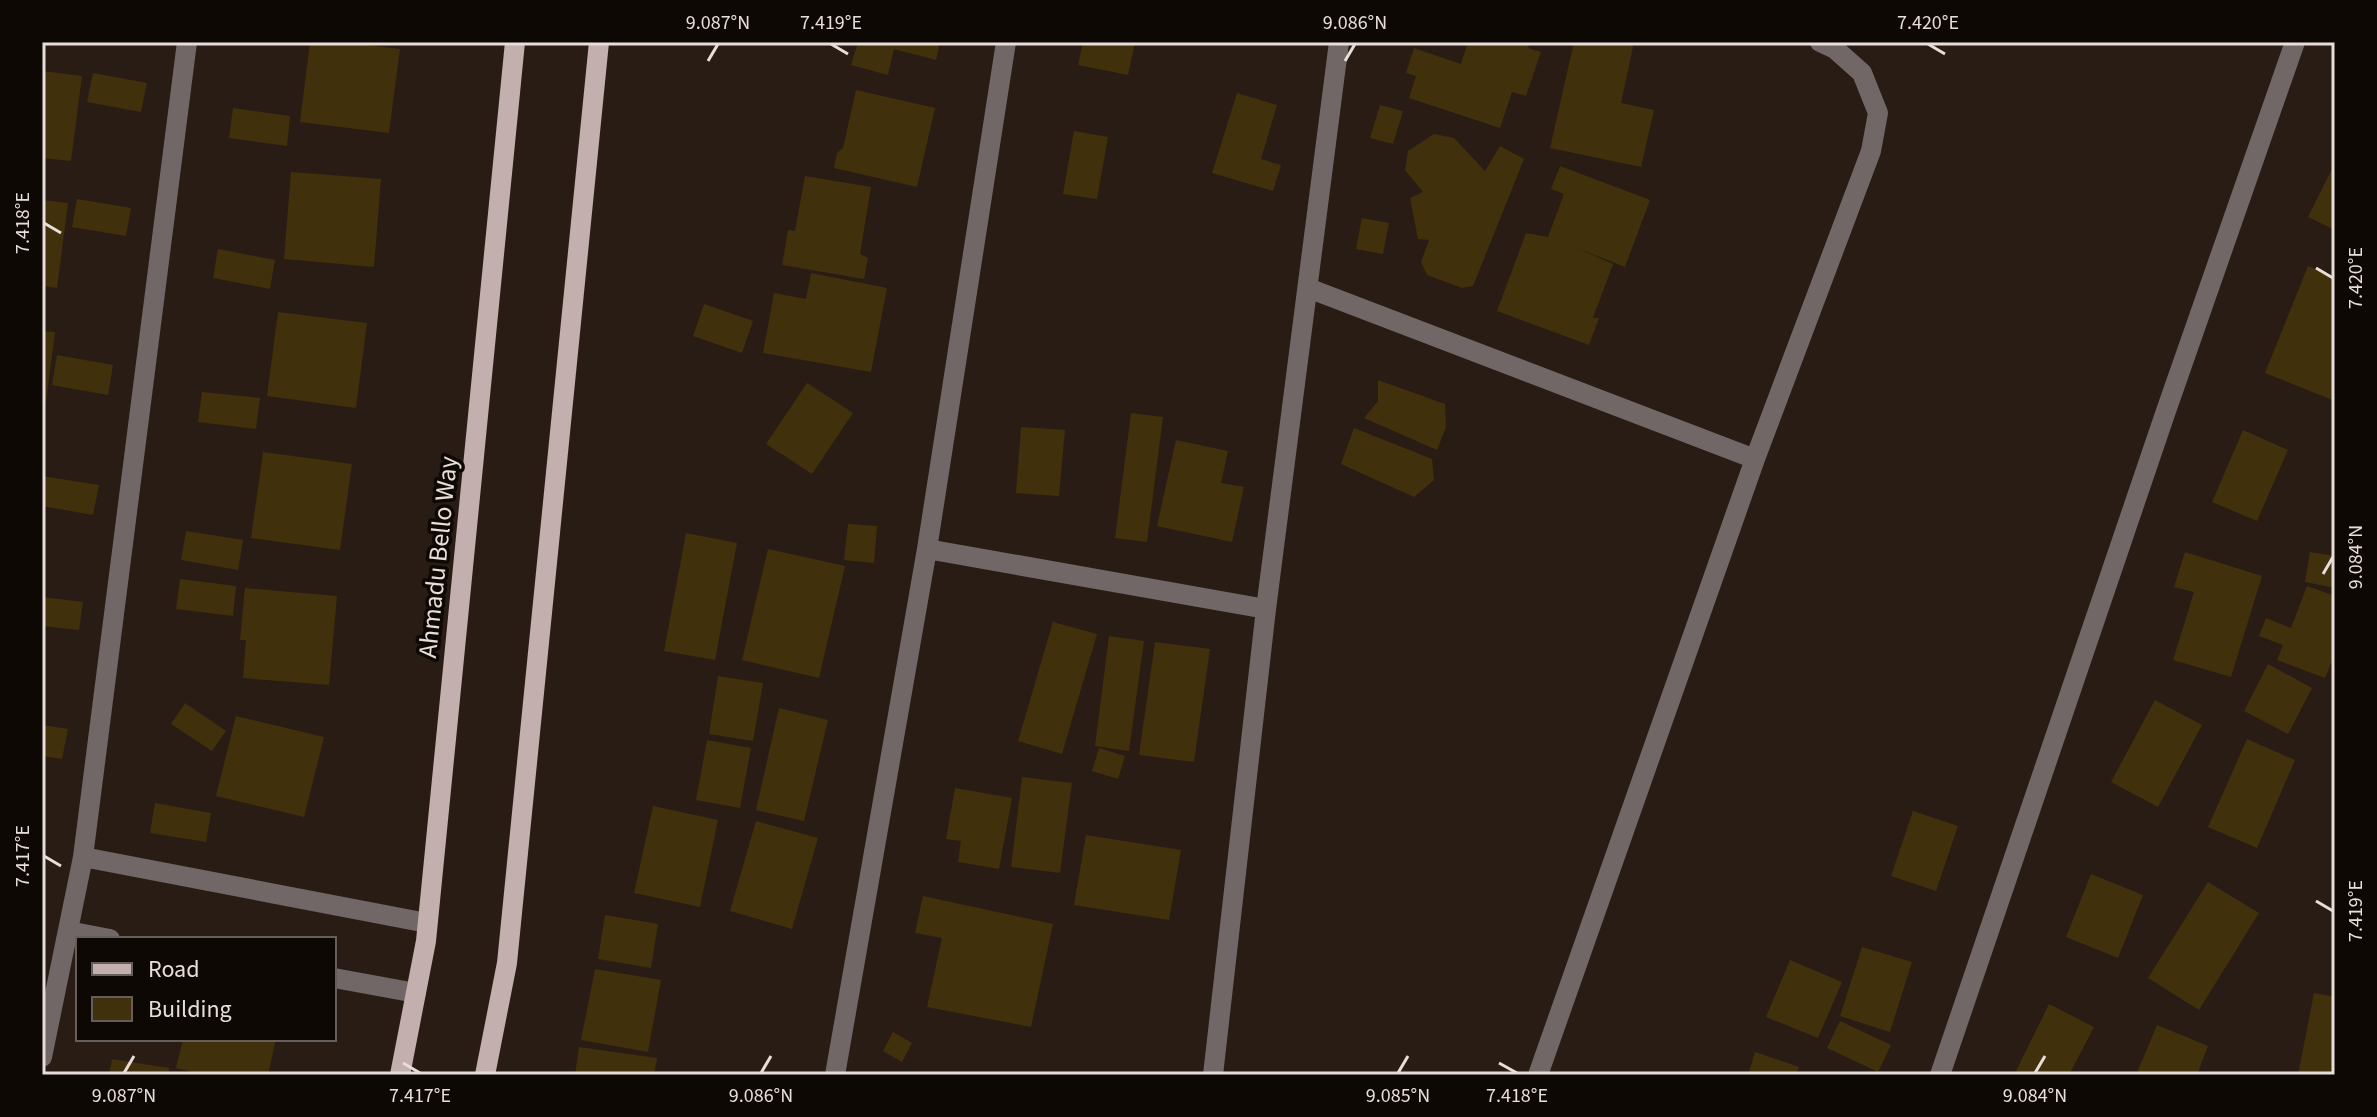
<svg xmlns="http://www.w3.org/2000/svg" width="2377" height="1117" font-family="'Source Sans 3',sans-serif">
<rect width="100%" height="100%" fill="#291c14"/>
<!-- building -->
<path fill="#41300c" d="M 310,42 L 343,42 L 400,49 L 389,133 L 300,122 Z
M 858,42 L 940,42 L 936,60 L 894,49 L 888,75 L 851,65 Z
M 1083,42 L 1135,42 L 1128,75 L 1078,65 Z
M 1468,42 L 1530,42 L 1528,48 L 1541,52 L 1526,96 L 1512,92 L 1500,128 L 1409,98 L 1416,76 L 1406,73 L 1414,48 L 1461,64 Z
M 1574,42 L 1634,42 L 1621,103 L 1654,110 L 1641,167 L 1550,148 Z
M 42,71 L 82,76 L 71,161 L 42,158 Z
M 93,73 L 147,83 L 141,112 L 87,102 Z
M 856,90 L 935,108 L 917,187 L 834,168 L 837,153 L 843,148 Z
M 1237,93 L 1277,105 L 1261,159 L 1281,165 L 1273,191 L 1212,173 Z
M 1380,105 L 1403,111 L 1393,144 L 1370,138 Z
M 233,108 L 290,116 L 287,146 L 229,138 Z
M 1074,131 L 1108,137 L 1097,199 L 1063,194 Z
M 1434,134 L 1454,138 L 1485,171 L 1500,146 L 1524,159 L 1473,286 L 1462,288 L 1427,275 L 1421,262 L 1429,240 L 1418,239 L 1410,198 L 1423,192 L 1405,170 L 1408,151 Z
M 2335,163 L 2335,230 L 2308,217 Z
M 1560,166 L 1650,200 L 1625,267 L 1577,248 L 1613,264 L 1593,318 L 1599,318 L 1589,345 L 1497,311 L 1526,233 L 1548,237 L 1564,194 L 1551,189 Z
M 291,172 L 381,179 L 374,267 L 284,259 Z
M 805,176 L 871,187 L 860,254 L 868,258 L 864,279 L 782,265 L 788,230 L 795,231 Z
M 77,199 L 131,208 L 126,236 L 72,227 Z
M 42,200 L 68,203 L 57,288 L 42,286 Z
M 1362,218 L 1389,223 L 1383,254 L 1356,249 Z
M 218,249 L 275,260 L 270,289 L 213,278 Z
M 2308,266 L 2335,277 L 2335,401 L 2265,373 Z
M 811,273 L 887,288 L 871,372 L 763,353 L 774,293 L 806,299 Z
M 704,304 L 753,321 L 742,353 L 693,336 Z
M 278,312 L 367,323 L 356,408 L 267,396 Z
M 42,331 L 55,332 L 44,417 L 42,417 Z
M 57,355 L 113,365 L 108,395 L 52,385 Z
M 1378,380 L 1445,404 L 1446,427 L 1437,450 L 1364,418 L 1378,401 Z
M 807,383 L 853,413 L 812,474 L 766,444 Z
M 202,392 L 260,398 L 256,429 L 198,422 Z
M 1131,413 L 1163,417 L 1147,542 L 1115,538 Z
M 1021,427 L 1065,430 L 1059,496 L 1016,493 Z
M 1354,428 L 1432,459 L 1434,480 L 1414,497 L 1341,464 Z
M 2243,430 L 2288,450 L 2257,521 L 2212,502 Z
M 1176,440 L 1228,451 L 1221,483 L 1244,487 L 1232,542 L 1157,526 Z
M 263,452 L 352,464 L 340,550 L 251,538 Z
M 42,476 L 99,485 L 93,515 L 42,506 Z
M 848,524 L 877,526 L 874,563 L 844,560 Z
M 186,531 L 243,540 L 238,570 L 181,560 Z
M 686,533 L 737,543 L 715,660 L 664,651 Z
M 768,549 L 845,566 L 819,678 L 742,660 Z
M 2185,552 L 2262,576 L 2231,677 L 2173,660 L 2194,592 L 2174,587 Z
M 2310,552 L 2335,556 L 2335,588 L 2305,582 Z
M 180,579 L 236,586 L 233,616 L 176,609 Z
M 2307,586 L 2335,596 L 2335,653 L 2325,678 L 2277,660 L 2283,645 L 2259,636 L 2266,618 L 2291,628 Z
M 245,588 L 337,596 L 329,685 L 243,678 L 246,640 L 240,640 Z
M 42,597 L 83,602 L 79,630 L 42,626 Z
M 1053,622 L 1097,634 L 1062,754 L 1018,741 Z
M 1109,636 L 1144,641 L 1129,751 L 1095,746 Z
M 1155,642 L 1210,649 L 1194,762 L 1139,755 Z
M 2268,664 L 2312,688 L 2288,734 L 2244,711 Z
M 718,676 L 763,683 L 753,741 L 709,734 Z
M 2155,700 L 2202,725 L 2158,807 L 2111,782 Z
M 185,703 L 226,731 L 212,751 L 171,724 Z
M 779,708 L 828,720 L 804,821 L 756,810 Z
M 236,716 L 324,737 L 304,817 L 216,796 Z
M 42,725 L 68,729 L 62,759 L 42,756 Z
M 2247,739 L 2295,760 L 2257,848 L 2208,827 Z
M 707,740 L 751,748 L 740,808 L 696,800 Z
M 1099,748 L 1125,756 L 1118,779 L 1092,771 Z
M 1022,777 L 1072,783 L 1060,873 L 1011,867 Z
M 955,788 L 1012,798 L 999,869 L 958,862 L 961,841 L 946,839 Z
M 155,803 L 211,813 L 206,842 L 150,833 Z
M 653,806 L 718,820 L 700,907 L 634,893 Z
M 1913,811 L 1958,826 L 1936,891 L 1891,876 Z
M 756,821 L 818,838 L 792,929 L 730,911 Z
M 1086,835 L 1181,850 L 1169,920 L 1074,905 Z
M 2091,874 L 2143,895 L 2118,958 L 2066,937 Z
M 2208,882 L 2259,913 L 2199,1010 L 2148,978 Z
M 923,896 L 1053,924 L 1031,1027 L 927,1007 L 942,938 L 915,933 Z
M 605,915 L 658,924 L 651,968 L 598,959 Z
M 1862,947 L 1912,962 L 1890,1032 L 1840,1016 Z
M 1790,960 L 1842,982 L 1818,1038 L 1766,1017 Z
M 595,969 L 661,980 L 648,1052 L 581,1040 Z
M 2314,993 L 2335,997 L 2335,1075 L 2298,1075 Z
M 2049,1004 L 2094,1027 L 2069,1075 L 2025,1075 L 2016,1071 Z
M 1840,1021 L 1891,1045 L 1878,1072 L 1827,1048 Z
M 2157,1025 L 2208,1046 L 2197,1075 L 2136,1075 Z
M 893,1032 L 912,1043 L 902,1062 L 883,1051 Z
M 183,1039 L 276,1039 L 268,1075 L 205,1075 L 176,1068 Z
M 579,1047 L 657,1058 L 654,1075 L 575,1075 Z
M 1755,1052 L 1799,1067 L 1796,1075 L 1748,1075 Z
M 112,1059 L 169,1068 L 168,1075 L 109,1075 Z"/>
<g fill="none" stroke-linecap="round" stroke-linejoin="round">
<!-- minor -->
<path stroke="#706766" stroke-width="20" d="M 1308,288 L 1755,459
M 927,549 L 1266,609
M 83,857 L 427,923
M 68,931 L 110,939
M 334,978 L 416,993
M 42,1057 L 83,857 L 187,42
M 835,1075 L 927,549 L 1006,42
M 1213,1075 L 1266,609 L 1339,42
M 1538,1075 L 1755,459 L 1871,151 L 1878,113 L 1862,73 L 1835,49 L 1820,42
M 1940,1075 L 2166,411 L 2295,42"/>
<!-- major -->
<path stroke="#c2afae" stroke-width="20" d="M 400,1075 L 426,941 L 515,42
M 485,1075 L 507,963 L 599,42"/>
</g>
<!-- ticks -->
<path fill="none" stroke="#e8ded9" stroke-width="3" d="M 831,44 L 848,54M 1928,44 L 1945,54M 708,61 L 718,44M 1345,61 L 1355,44M 44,223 L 61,233M 2316,268 L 2333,278M 2323,574 L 2333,557M 44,856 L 61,866M 2316,901 L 2333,911M 403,1063 L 420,1073M 1499,1063 L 1517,1073M 124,1073 L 134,1056M 761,1073 L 771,1056M 1398,1073 L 1408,1056M 2035,1073 L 2045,1056"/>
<g text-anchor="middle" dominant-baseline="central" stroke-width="7" stroke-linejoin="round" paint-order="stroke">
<!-- street labels -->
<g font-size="26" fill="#e8ded9" stroke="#0e0805">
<text transform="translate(438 557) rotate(-84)">Ahmadu Bello Way</text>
</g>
</g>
<!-- border -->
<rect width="2377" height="1117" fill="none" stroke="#0e0805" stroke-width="88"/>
<!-- legend -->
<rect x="76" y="937" width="260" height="104" fill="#0e0805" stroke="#655e5a" stroke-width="2"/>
<rect x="92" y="963" width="40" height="12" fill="#c2afae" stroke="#655e5a" stroke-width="2"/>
<text x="148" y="977" font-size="24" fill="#e8ded9">Road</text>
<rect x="92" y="997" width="40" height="24" fill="#41300c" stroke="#655e5a" stroke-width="2"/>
<text x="148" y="1017" font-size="24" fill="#e8ded9">Building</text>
<rect x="44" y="44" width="2289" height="1029" fill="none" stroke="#e8ded9" stroke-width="3"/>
<g font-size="20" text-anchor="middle" fill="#e8ded9">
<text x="718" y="29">9.087°N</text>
<text x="831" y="29">7.419°E</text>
<text x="1355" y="29">9.086°N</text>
<text x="1928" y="29">7.420°E</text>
<text transform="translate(22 223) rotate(-90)" y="7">7.418°E</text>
<text transform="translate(2355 278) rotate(-90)" y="7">7.420°E</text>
<text transform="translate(2355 557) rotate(-90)" y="7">9.084°N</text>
<text transform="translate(22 856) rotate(-90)" y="7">7.417°E</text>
<text transform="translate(2355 911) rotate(-90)" y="7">7.419°E</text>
<text x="124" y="1102">9.087°N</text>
<text x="420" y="1102">7.417°E</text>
<text x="761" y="1102">9.086°N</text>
<text x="1398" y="1102">9.085°N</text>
<text x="1517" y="1102">7.418°E</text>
<text x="2035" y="1102">9.084°N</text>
</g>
</svg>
